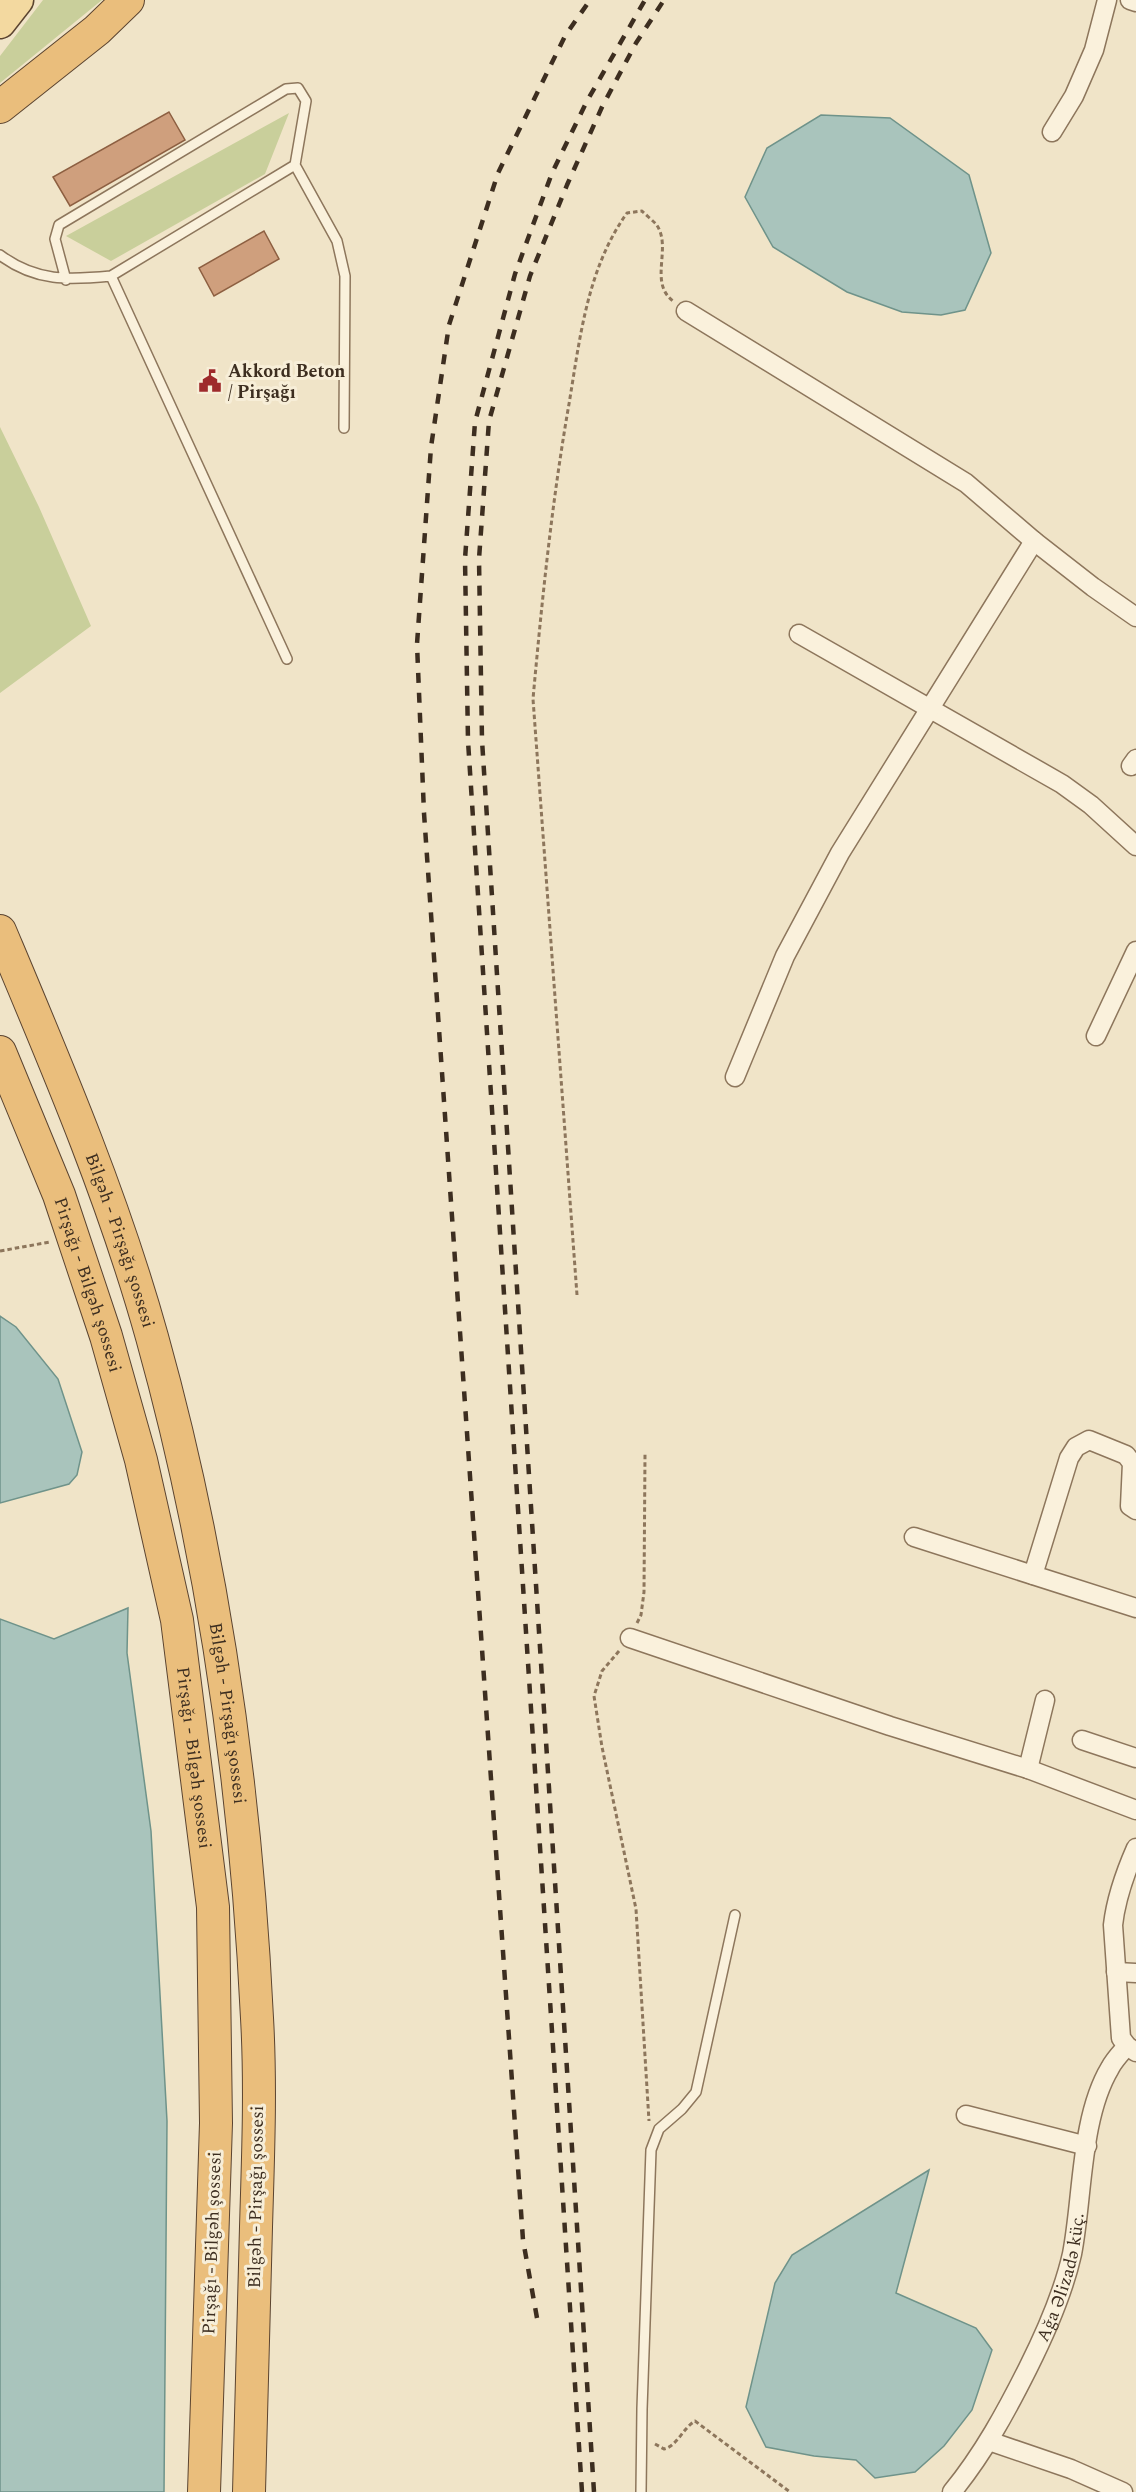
<svg xmlns="http://www.w3.org/2000/svg" width="1136" height="2492" font-family="Spectral,serif">
<rect width="100%" height="100%" fill="#f0e4c8"/>
<!-- green -->
<path fill="#c9cf9b" d="M 43,0 L 102,0 L 0,83 L 0,56 Z
M 289,113 L 265,174 L 111,261 L 66,236 Z
M 0,427 L 39,507 L 91,626 L 0,693 Z"/>
<!-- water -->
<path fill="#a9c4bc" stroke="#6f938a" stroke-width="1.5" d="M 821,115 L 890,118 L 969,175 L 991,253 L 965,310 L 941,315 L 902,312 L 847,292 L 773,247 L 745,197 L 767,148 Z
M 0,1316 L 16,1327 L 58,1379 L 82,1452 L 77,1475 L 69,1484 L 0,1503 Z
M 128,1608 L 127,1653 L 151,1831 L 167,2121 L 164,2492 L 0,2492 L 0,1619 L 54,1639 Z
M 929,2170 L 896,2293 L 976,2328 L 992,2350 L 972,2410 L 944,2446 L 915,2472 L 875,2478 L 856,2460 L 814,2456 L 766,2447 L 746,2407 L 775,2283 L 792,2255 Z"/>
<!-- building -->
<path fill="#cf9f7d" stroke="#8d5f41" stroke-width="1.5" d="M 169,112 L 185,140 L 70,206 L 53,177 Z
M 264,231 L 279,259 L 214,296 L 199,268 Z"/>
<g fill="none" stroke-linecap="round" stroke-linejoin="round">
<!-- service casing -->
<g stroke="#8d765c" stroke-width="12">
<path id="service" d="M 295,165 L 337,241 L 345,276 L 344,428
M 0,255 C 36,282 69,280 111,276 L 287,659
M 66,280 L 55,239 L 59,225 L 286,89 L 298,88 L 306,101 L 295,165 L 111,276
M 641,2492 L 642,2409 L 651,2150 L 659,2129 L 682,2109 L 696,2092 L 735,1915"/>
</g>
<!-- minor casing -->
<g stroke="#8d765c" stroke-width="21">
<g id="minor">
<path d="M 1130,0 L 1136,2"/>
<path d="M 1052,132 L 1074,96 L 1094,50 L 1107,0"/>
<path d="M 686,311 L 966,483 L 1034,541 L 1093,587 L 1136,617"/>
<path d="M 799,634 L 1062,784 L 1091,805 L 1136,846"/>
<path d="M 1131,766 L 1136,759"/>
<path d="M 1096,1036 L 1136,951"/>
<path d="M 735,1077 L 785,956 L 840,853 L 1034,541"/>
<path d="M 914,1537 L 1136,1608"/>
<path d="M 1033,1575 L 1069,1458 L 1076,1447 L 1089,1440 L 1126,1455 L 1132,1463 L 1130,1506 L 1136,1510"/>
<path d="M 630,1638 L 890,1726 L 1028,1769 L 1136,1810"/>
<path d="M 1082,1740 L 1136,1758"/>
<path d="M 1028,1769 L 1045,1700"/>
<path d="M 1136,1848 C 1125,1873 1116,1898 1113,1925 L 1121,2038 L 1127,2046 L 1136,2052"/>
<path d="M 1116,1972 L 1136,1973"/>
<path d="M 966,2115 L 1087,2146"/>
<path d="M 989,2441 L 1071,2469 L 1123,2492"/>
<path id="s1" d="M 952,2492 C 983,2454 1006,2412 1028,2368 C 1046,2332 1063,2294 1072,2254 C 1083,2198 1080,2118 1110,2068 C 1114,2060 1121,2053 1127,2046"/>
</g>
</g>
<!-- primary casing -->
<g stroke="#5b4430" stroke-width="33">
<path id="primary" d="M 0,23 L 18,0"/>
</g>
<!-- trunk casing -->
<g stroke="#5b4430" stroke-width="34">
<g id="trunk">
<path d="M 0,107 L 97,30 L 128,0"/>
<path id="s2" d="M 0,931 C 56,1064 113,1197 152,1337 C 214,1559 246,1788 257,2018 C 261,2088 258,2158 256,2227 C 254,2315 251,2404 249,2492"/>
<path id="s3" d="M 0,1052 L 59,1195 L 106,1336 L 141,1460 L 177,1620 L 213,1907 L 216,2123 L 204,2492"/>
</g>
</g>
<!-- path -->
<path stroke="#8d765c" stroke-width="3" stroke-dasharray="4.5 3" stroke-linecap="butt" d="M 0,1251 L 50,1242
M 577,1295 L 533,699 C 542,600 552,501 569,404 C 580,338 587,269 627,213 L 642,211 C 646,215 652,220 656,224 C 673,247 648,282 673,301
M 637,1623 L 641,1615 L 644,1592 L 645,1454
M 619,1651 L 602,1671 L 594,1696 L 602,1747 L 636,1909 L 649,2121
M 655,2444 L 664,2449 C 677,2446 683,2428 695,2421 L 790,2492"/>
<!-- service -->
<use href="#service" stroke="#faf1dc" stroke-width="9"/>
<!-- minor -->
<use href="#minor" stroke="#faf1dc" stroke-width="18"/>
<!-- primary -->
<use href="#primary" stroke="#f3d9a0" stroke-width="30"/>
<!-- trunk -->
<use href="#trunk" stroke="#eabe7c" stroke-width="32"/>
<!-- rail -->
<path stroke="#3d2e20" stroke-width="4.5" stroke-dasharray="10 10" stroke-linecap="butt" d="M 537,2318 L 523,2240 L 424,813 L 417,644 L 431,447 L 449,325 L 498,173 L 565,36 L 590,0
M 582,2492 L 468,741 L 465,559 L 475,422 L 515,274 L 552,173 L 587,101 L 645,0
M 594,2492 L 482,740 L 479,559 L 489,421 L 530,276 L 567,185 L 602,107 L 636,43 L 664,0"/>
</g>
<!-- icons -->
<defs>
<g id="civic-bare" transform="scale(1.8)"><path d="M-.6-6.5H3V-4.5H.6V-3L4-1V1h2V6H-6V1h2V-1L-.6-3ZM-1.2 2.5V6h2.4V2.5Z" fill="#9e2a2b" stroke="#f7eed8" stroke-width="2.5" paint-order="stroke"/></g>
</defs>
<g fill-rule="evenodd">
<use href="#civic-bare" x="210" y="381"/>
</g>
<g text-anchor="middle" dominant-baseline="central" stroke-width="6" stroke-linejoin="round" paint-order="stroke">
<!-- poi labels -->
<g font-size="18" font-weight="bold" fill="#3d2e20" stroke="#f7eed8" text-anchor="start">
<text x="228" y="371">Akkord Beton<tspan x="228" dy="21">/ Pirşağı</tspan></text>
</g>
<!-- street labels -->
<g font-size="18" fill="#3d2e20" stroke="#f7eed8">
<text stroke="none"><textPath href="#s2" startOffset="332">Bilgəh - Pirşağı şossesi</textPath></text>
<text stroke="none"><textPath href="#s3" startOffset="249">Pirşağı - Bilgəh şossesi</textPath></text>
<text stroke="none"><textPath href="#s2" startOffset="818">Bilgəh - Pirşağı şossesi</textPath></text>
<text stroke="none"><textPath href="#s3" startOffset="735">Pirşağı - Bilgəh şossesi</textPath></text>
<text transform="translate(256 2197) rotate(-89)">Bilgəh - Pirşağı şossesi</text>
<text transform="translate(212 2243) rotate(-88)">Pirşağı - Bilgəh şossesi</text>
<text stroke="none"><textPath href="#s1" startOffset="243">Ağa Əlizadə küç.</textPath></text>
</g>
</g>
</svg>
